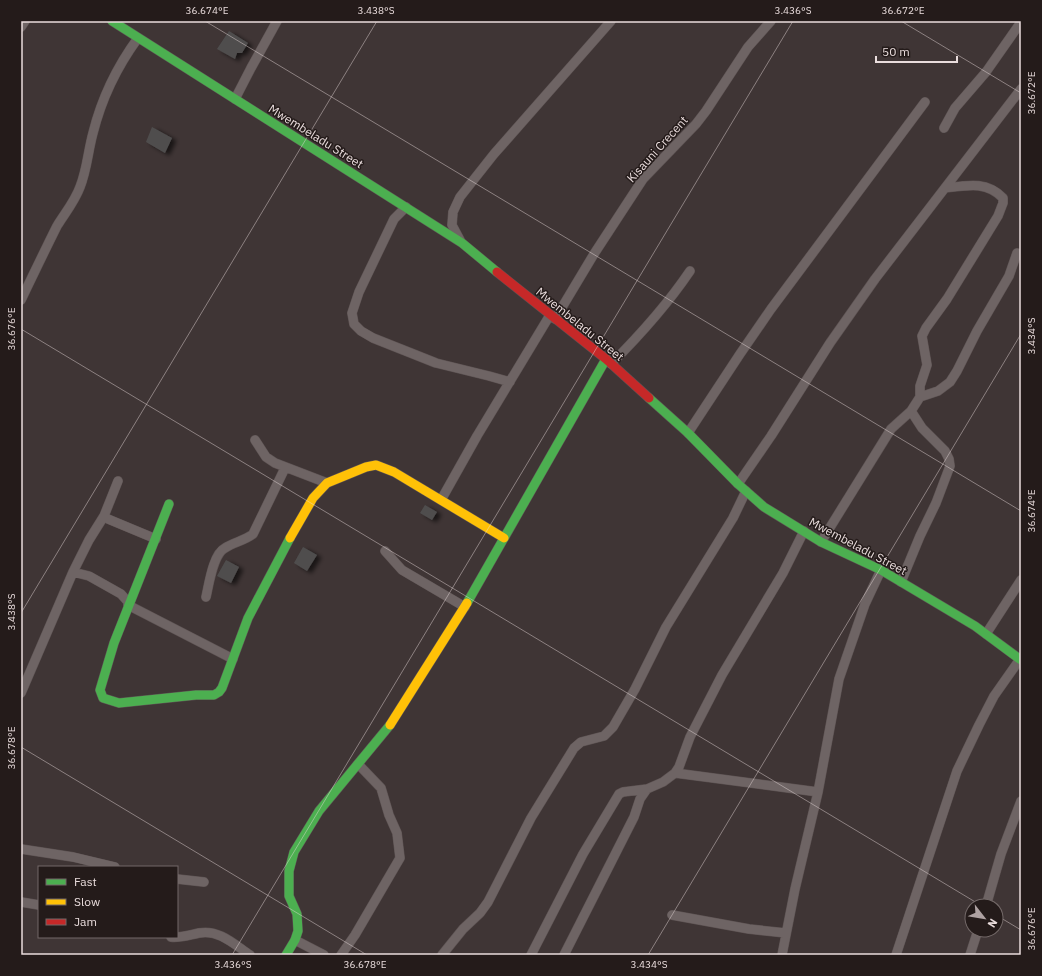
<svg xmlns="http://www.w3.org/2000/svg" width="1042" height="976" font-family="'IBM Plex Sans',sans-serif">
<defs>
<filter id="shadow"><feDropShadow dx="4.5" dy="2.5" stdDeviation="2" flood-color="#0009"/></filter>
</defs>
<rect width="100%" height="100%" fill="#3f3535"/>
<!-- building -->
<path fill="#4f4e4e" filter="url(#shadow)" d="M 229,31 L 248,43 L 242,53 L 237,53 L 235,59 L 217,49 Z
M 152,127 L 172,138 L 165,153 L 146,142 Z
M 425,505 L 437,512 L 432,520 L 420,513 Z
M 303,547 L 317,555 L 307,571 L 294,563 Z
M 226,560 L 239,567 L 231,583 L 217,576 Z"/>
<g fill="none" stroke-linecap="round" stroke-linejoin="round">
<!-- street casing -->
<g stroke="#5d5353" stroke-width="10">
<path id="street" d="M 21,27 L 25,21
M 235,99 L 251,68 L 277,21
M 944,128 L 955,108 L 986,72 L 1021,22
M 406,207 L 394,219 L 359,292 L 352,313 L 354,324 L 361,331 L 373,338 L 436,363 L 489,376 L 510,382
M 460,240 L 452,225 L 453,212 L 460,197 L 494,154 L 611,21
M 21,300 C 33,275 45,250 57,226 C 65,213 75,201 80,187 C 87,170 88,151 93,133 C 102,97 116,68 138,38
M 555,319 L 594,254 L 643,179 L 696,124 L 706,111 L 748,47 L 771,21
M 611,364 C 640,335 667,305 690,271
M 920,397 L 938,391 L 950,382 L 957,371 L 977,331 L 1009,276 L 1017,253
M 688,433 L 740,354 L 771,309 L 925,102
M 255,440 L 266,457 L 275,463 L 327,483
M 118,481 L 104,516 L 108,519 L 156,539
M 738,484 L 771,436 L 830,343 L 875,279 L 1021,89
M 441,500 L 477,436 L 550,315
M 821,542 L 891,429 L 911,411 L 920,397 L 920,386 L 927,365 L 922,336 L 926,328 L 947,299 L 998,216 L 1003,203 L 1003,198 C 987,181 968,185 946,188
M 385,551 L 402,570 L 465,607
M 73,572 L 89,576 L 121,594 L 129,603
M 901,582 L 920,536 L 936,503 L 950,466 L 949,459 L 945,451 L 922,428 L 911,411
M 206,597 C 209,584 213,554 225,548 C 234,542 244,541 253,534 L 285,468
M 128,605 L 233,659
M 986,634 L 1021,580
M 21,693 L 73,572 L 89,540 L 104,516
M 675,773 L 818,792
M 21,849 L 73,857 L 115,867
M 177,879 L 204,882
M 21,902 L 39,905
M 986,906 L 1001,854 L 1021,801
M 672,915 L 749,929 L 786,933
M 171,937 C 181,938 189,935 199,933 C 219,929 235,945 250,955
M 295,940 L 324,955
M 341,955 L 355,935 L 400,858 L 397,833 L 389,815 L 381,788 L 358,764
M 442,955 L 463,929 L 480,913 L 488,902 L 531,818 L 574,748 L 581,742 L 604,736 L 613,727 L 635,689 L 666,627 L 733,518 L 746,491
M 531,955 L 583,854 L 619,794 L 623,792 L 647,789 L 663,782 L 675,773 L 679,767 L 690,737 L 722,675 L 783,573 L 804,531
M 564,955 L 634,817 L 640,799 L 647,789
M 782,955 L 795,889 L 818,792 L 839,679 L 865,604 L 881,570
M 896,955 L 957,771 L 979,725 L 994,696 L 1020,659
M 970,955 L 978,930"/>
</g>
<!-- fast casing -->
<g stroke="#5d5353" stroke-width="10">
<path id="fast" d="M 112,21 L 462,243 L 497,272
M 649,398 L 688,433 L 738,484 L 764,507 L 821,542 L 881,570 L 975,626 L 1021,660
M 169,504 L 114,643 L 100,690 L 103,698 L 119,703 L 196,695 L 214,695 L 219,692 L 222,688 L 248,618 L 290,538
M 467,603 L 606,359
M 286,955 L 295,940 L 298,931 L 297,914 L 289,896 L 289,871 L 294,852 L 319,811 L 390,725"/>
</g>
<!-- slow casing -->
<g stroke="#5d5353" stroke-width="10">
<path id="slow" d="M 290,538 L 313,498 L 327,483 L 366,467 L 376,465 L 394,472 L 504,538
M 390,725 L 467,603"/>
</g>
<!-- jam casing -->
<g stroke="#5d5353" stroke-width="10">
<path id="jam" d="M 497,272 L 606,359 L 649,398"/>
</g>
<!-- street -->
<use href="#street" stroke="#6e6464" stroke-width="9"/>
<!-- fast -->
<use href="#fast" stroke="#4caf50" stroke-width="9"/>
<!-- slow -->
<use href="#slow" stroke="#ffc107" stroke-width="9"/>
<!-- jam -->
<use href="#jam" stroke="#c62828" stroke-width="9"/>
</g>
<!-- ticks -->
<path fill="none" stroke="#eadddd" stroke-width="1" stroke-opacity="0.45" d="M 205,21 L 1021,511M 901,21 L 1021,93M 21,329 L 982,906M 21,613 L 377,21M 21,747 L 367,955M 996,915 L 1021,930M 232,955 L 793,21M 648,955 L 1021,334"/>
<g text-anchor="middle" dominant-baseline="central" stroke-width="3" stroke-linejoin="round" paint-order="stroke">
<!-- street labels -->
<g font-size="12" fill="#eadddd" stroke="#241b1a">
<text transform="translate(316 136) rotate(32)">Mwembeladu Street</text>
<text transform="translate(657 149) rotate(-48)">Kisauni Crecent</text>
<text transform="translate(580 324) rotate(39)">Mwembeladu Street</text>
<text transform="translate(858 546) rotate(28)">Mwembeladu Street</text>
</g>
</g>
<!-- border -->
<rect width="1042" height="976" fill="none" stroke="#241b1a" stroke-width="44"/>
<!-- legend -->
<rect x="38" y="866" width="140" height="72" fill="#241b1a" stroke="#736968"/>
<rect x="46" y="879" width="20" height="6" fill="#4caf50" stroke="#736968"/>
<text x="74" y="886" font-size="12" fill="#eadddd">Fast</text>
<rect x="46" y="899" width="20" height="6" fill="#ffc107" stroke="#736968"/>
<text x="74" y="906" font-size="12" fill="#eadddd">Slow</text>
<rect x="46" y="919" width="20" height="6" fill="#c62828" stroke="#736968"/>
<text x="74" y="926" font-size="12" fill="#eadddd">Jam</text>
<!-- north arrow -->
<g transform="translate(984 918) rotate(121)"><circle r="19" fill="#241b1a" stroke="#736968"/>
<path d="M0-3L7 15L0 10L-7 15Z" fill="#aea2a2"/>
<text y="-6" font-size="11" font-weight="bold" text-anchor="middle" fill="#eadddd">N</text>
</g>
<!-- scale -->
<path d="M876 56v6h81v-6" fill="none" stroke="#eadddd" stroke-width="2"/>
<text x="882" y="56" font-size="12" fill="#eadddd" stroke="#241b1a" stroke-width="3" paint-order="stroke">50 m</text>
<rect x="22" y="22" width="998" height="932" fill="none" stroke="#eadddd" stroke-width="1.5"/>
<g font-size="10" text-anchor="middle" fill="#eadddd">
<text x="207" y="14">36.674°E</text>
<text x="376" y="14">3.438°S</text>
<text x="793" y="14">3.436°S</text>
<text x="903" y="14">36.672°E</text>
<text transform="translate(1031 93) rotate(-90)" y="4">36.672°E</text>
<text transform="translate(11 329) rotate(-90)" y="4">36.676°E</text>
<text transform="translate(1031 336) rotate(-90)" y="4">3.434°S</text>
<text transform="translate(1031 511) rotate(-90)" y="4">36.674°E</text>
<text transform="translate(11 612) rotate(-90)" y="4">3.438°S</text>
<text transform="translate(11 748) rotate(-90)" y="4">36.678°E</text>
<text transform="translate(1031 929) rotate(-90)" y="4">36.676°E</text>
<text x="233" y="968">3.436°S</text>
<text x="365" y="968">36.678°E</text>
<text x="649" y="968">3.434°S</text>
</g>
</svg>
